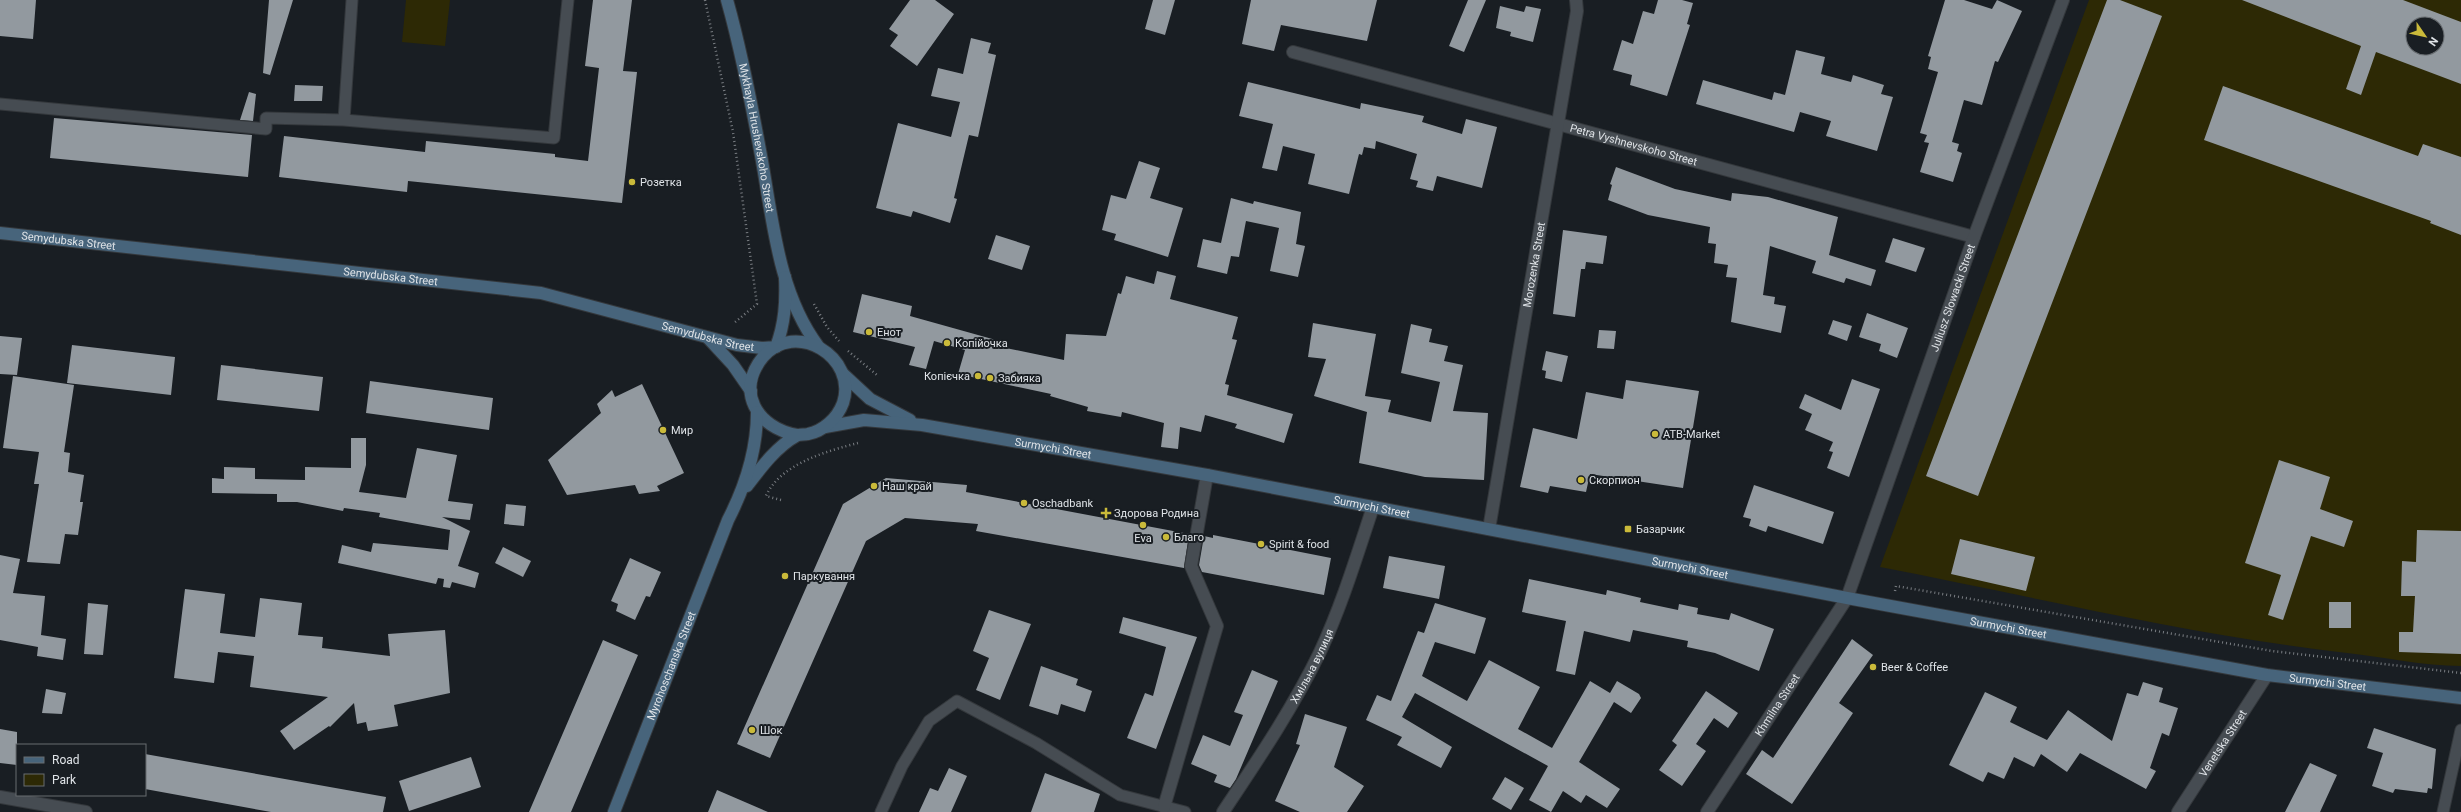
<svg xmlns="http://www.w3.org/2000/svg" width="2461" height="812" font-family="Roboto,sans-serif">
<rect width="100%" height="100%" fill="#191e23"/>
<!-- green -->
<path fill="#2d2905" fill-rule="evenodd" d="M 406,0 L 450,0 L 445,46 L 402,42 Z
M 2089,0 L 2461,0 L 2461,666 C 2423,666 2384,657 2347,653 C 2189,635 2036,597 1880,567 ZM 2413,24 L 2437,24 L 2437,48 L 2413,48 Z"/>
<!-- building -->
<path fill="#92999f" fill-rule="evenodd" d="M 0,0 L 36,0 L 33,39 L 0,36 Z
M 269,0 L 293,0 L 270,75 L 263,73 Z
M 593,0 L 632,0 L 623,71 L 637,72 L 622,203 L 408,181 L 407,192 L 279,177 L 284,136 L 425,152 L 426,141 L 555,154 L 555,157 L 588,161 L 599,68 L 585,66 Z
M 910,0 L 935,0 L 954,14 L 917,66 L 890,46 L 898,35 L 889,29 Z
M 1153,0 L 1175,0 L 1165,35 L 1145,29 Z
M 1251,0 L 1377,0 L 1367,41 L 1281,25 L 1274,51 L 1242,44 Z
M 1468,0 L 1486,0 L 1464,52 L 1449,46 Z
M 1658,0 L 1682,0 L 1693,3 L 1687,24 L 1690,25 L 1667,96 L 1630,85 L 1632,75 L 1613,70 L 1622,40 L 1633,44 L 1643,11 L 1654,14 Z
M 1945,0 L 1964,0 L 1992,9 L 1997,0 L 2022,11 L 1998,62 L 1995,61 L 1982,105 L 1964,100 L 1952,142 L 1959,144 L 1957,151 L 1962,153 L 1953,182 L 1920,172 L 1929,143 L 1924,142 L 1927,135 L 1920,133 L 1938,72 L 1928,69 L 1931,57 L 1928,56 Z
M 2107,0 L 2120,0 L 2162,16 L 1978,496 L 1926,476 Z
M 2242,0 L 2403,0 L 2461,22 L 2461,84 L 2376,52 L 2361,95 L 2346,89 L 2361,46 ZM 2413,24 L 2437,24 L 2437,48 L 2413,48 Z
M 1500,6 L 1524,12 L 1526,6 L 1541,9 L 1533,42 L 1510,36 L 1511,32 L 1496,28 Z
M 971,38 L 991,43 L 988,53 L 996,55 L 978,137 L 969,135 L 954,198 L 957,199 L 950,223 L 913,211 L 911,217 L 876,208 L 898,123 L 951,137 L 960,102 L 931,96 L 938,68 L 963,74 Z
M 1796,50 L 1825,57 L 1821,74 L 1851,82 L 1853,75 L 1884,85 L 1881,94 L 1893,97 L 1877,151 L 1826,136 L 1831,121 L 1800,112 L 1794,132 L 1696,104 L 1703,80 L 1772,100 L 1774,92 L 1785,95 Z
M 1248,82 L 1360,109 L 1361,103 L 1424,116 L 1422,122 L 1462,134 L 1466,119 L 1497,127 L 1482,188 L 1437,176 L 1433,191 L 1416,187 L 1418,181 L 1410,179 L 1417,154 L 1376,141 L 1375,149 L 1364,147 L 1362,155 L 1359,154 L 1349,194 L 1308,184 L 1315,154 L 1283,146 L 1277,171 L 1262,168 L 1273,124 L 1239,116 Z
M 295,85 L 323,86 L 322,101 L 294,101 Z
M 2223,86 L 2418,156 L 2423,144 L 2461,157 L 2461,235 L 2430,223 L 2431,221 L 2204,140 Z
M 249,92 L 256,94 L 253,121 L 240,120 Z
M 54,118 L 252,135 L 248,177 L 50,158 Z
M 1139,161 L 1160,168 L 1150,198 L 1183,208 L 1168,257 L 1114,240 L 1116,234 L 1102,230 L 1111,195 L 1126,199 Z
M 1616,167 L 1675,189 L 1731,201 L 1732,193 L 1768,197 L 1838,217 L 1829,255 L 1876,270 L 1871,286 L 1846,278 L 1844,283 L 1812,273 L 1816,261 L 1770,246 L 1763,295 L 1775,297 L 1774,304 L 1786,306 L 1781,333 L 1731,322 L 1737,278 L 1726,277 L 1728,265 L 1714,263 L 1716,244 L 1708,243 L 1710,227 L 1648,215 L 1608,200 L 1612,185 L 1610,184 Z
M 1231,198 L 1253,204 L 1254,201 L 1301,212 L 1296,244 L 1305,246 L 1298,277 L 1270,271 L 1279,228 L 1246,221 L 1239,257 L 1231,256 L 1227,274 L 1197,267 L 1203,239 L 1221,243 Z
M 1563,230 L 1607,236 L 1603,264 L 1586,262 L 1585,269 L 1581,269 L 1575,317 L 1553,314 Z
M 996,235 L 1030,246 L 1022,270 L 988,259 Z
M 1893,238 L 1925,248 L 1916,272 L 1885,262 Z
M 1157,271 L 1176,276 L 1170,299 L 1238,317 L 1232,339 L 1237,340 L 1225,384 L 1229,385 L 1227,395 L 1293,414 L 1284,443 L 1235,428 L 1237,424 L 1205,415 L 1201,432 L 1180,427 L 1178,449 L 1161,447 L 1164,423 L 1122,412 L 1121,417 L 1087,411 L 1088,407 L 1050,396 L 1051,394 L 958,374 L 965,350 L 934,341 L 926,369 L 909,365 L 915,347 L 853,332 L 862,294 L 912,306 L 910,316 L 1003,342 L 1001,347 L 1064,360 L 1066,334 L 1106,336 L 1118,293 L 1121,294 L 1126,276 L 1154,284 Z
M 1867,313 L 1908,328 L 1897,358 L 1879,351 L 1881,344 L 1859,337 Z
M 1833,320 L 1852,326 L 1847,341 L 1828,334 Z
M 1313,323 L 1376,334 L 1365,396 L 1391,400 L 1388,412 L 1431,422 L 1440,382 L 1401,373 L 1411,324 L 1432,329 L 1429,342 L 1448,346 L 1444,361 L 1463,365 L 1453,411 L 1488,413 L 1484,480 L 1425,477 L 1359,463 L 1367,412 L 1314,396 L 1326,359 L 1308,357 Z
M 1599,330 L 1616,331 L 1614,349 L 1597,348 Z
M 0,336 L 22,338 L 17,375 L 0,374 Z
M 72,345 L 175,357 L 171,395 L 67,383 Z
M 1546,351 L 1568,356 L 1562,382 L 1545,378 L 1546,371 L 1542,370 Z
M 221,365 L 323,377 L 319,411 L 217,400 Z
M 13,376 L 74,385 L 64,452 L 70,453 L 68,472 L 84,475 L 80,502 L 83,502 L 78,535 L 65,534 L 60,564 L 27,562 L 39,484 L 34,484 L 39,452 L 3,448 Z
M 1852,379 L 1880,389 L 1849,477 L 1827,468 L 1833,452 L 1829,451 L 1833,442 L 1805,430 L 1812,414 L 1799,408 L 1805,394 L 1841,410 Z
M 1626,380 L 1699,391 L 1683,488 L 1590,474 L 1586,492 L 1550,486 L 1548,493 L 1520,487 L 1533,428 L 1577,439 L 1586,392 L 1623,399 Z
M 370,381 L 493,398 L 489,430 L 366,413 Z
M 642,384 L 684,473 L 657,486 L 660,491 L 639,494 L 635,485 L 567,495 L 548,460 L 601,413 L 597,404 L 612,390 L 615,397 Z
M 351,438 L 366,438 L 366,465 L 359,492 L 406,498 L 417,448 L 457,455 L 448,501 L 473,504 L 470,520 L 442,517 L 470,531 L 458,566 L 479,573 L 475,588 L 452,582 L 450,588 L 443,587 L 444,579 L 438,578 L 436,584 L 338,563 L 342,545 L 371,552 L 373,543 L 448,550 L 450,530 L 379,517 L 380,513 L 344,508 L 343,511 L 297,502 L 277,502 L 277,494 L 212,493 L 212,478 L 224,479 L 224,467 L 255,468 L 255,479 L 305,480 L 305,467 L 351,468 Z
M 2279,460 L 2330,477 L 2320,509 L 2353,521 L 2344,547 L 2311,536 L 2283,620 L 2268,615 L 2281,575 L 2245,563 Z
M 886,478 L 967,485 L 966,492 L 1189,534 L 1184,568 L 976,531 L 978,524 L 905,518 L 866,541 L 770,758 L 737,744 L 843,504 Z
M 1754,485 L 1834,512 L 1823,544 L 1768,526 L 1766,532 L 1749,526 L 1751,519 L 1743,517 Z
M 506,504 L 526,506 L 524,526 L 504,524 Z
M 2417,530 L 2461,531 L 2461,654 L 2399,652 L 2399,632 L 2413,632 L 2415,596 L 2401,596 L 2402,561 L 2416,562 Z
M 1213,535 L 1331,558 L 1324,595 L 1202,572 L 1199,565 L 1204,536 L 1213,538 Z
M 1960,539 L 2035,557 L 2026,591 L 1951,574 Z
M 503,547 L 531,561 L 523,577 L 495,563 Z
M 0,555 L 20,559 L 13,593 L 45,596 L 41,635 L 66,639 L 63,660 L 37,656 L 38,647 L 0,640 Z
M 1389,556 L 1445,566 L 1439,599 L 1383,588 Z
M 630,558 L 661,572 L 650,597 L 646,596 L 635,620 L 616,611 L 618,604 L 611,601 Z
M 1529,579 L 1606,595 L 1607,590 L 1641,598 L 1640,602 L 1678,610 L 1679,604 L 1698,608 L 1697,614 L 1729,620 L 1731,613 L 1774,629 L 1759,671 L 1715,653 L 1687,647 L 1688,641 L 1633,630 L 1630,642 L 1584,631 L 1575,675 L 1556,671 L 1566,621 L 1522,612 Z
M 185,589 L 225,594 L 220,633 L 255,637 L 260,598 L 302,603 L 298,635 L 323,637 L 322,648 L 390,656 L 388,634 L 445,630 L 450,693 L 394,705 L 398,726 L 368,731 L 366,722 L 357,724 L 354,703 L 330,727 L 329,726 L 294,750 L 280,731 L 328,697 L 250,687 L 254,656 L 218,652 L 214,683 L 174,678 Z
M 2329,602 L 2351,602 L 2351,628 L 2329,628 Z
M 88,603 L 108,605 L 103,655 L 84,654 Z
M 1435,603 L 1486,618 L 1475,654 L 1435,642 L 1422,676 L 1467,701 L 1489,660 L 1540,687 L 1518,729 L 1552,748 L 1590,681 L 1610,693 L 1617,681 L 1639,694 L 1641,698 L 1631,713 L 1614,702 L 1579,762 L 1620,789 L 1607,808 L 1586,795 L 1581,803 L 1563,791 L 1551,812 L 1529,800 L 1548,766 L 1415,693 L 1402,717 L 1452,747 L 1441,768 L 1397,745 L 1402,737 L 1366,720 L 1377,695 L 1391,701 L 1418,631 L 1424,633 Z
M 989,610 L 1031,624 L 1000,700 L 976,690 L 989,658 L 973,651 Z
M 1123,617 L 1197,637 L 1156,749 L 1127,738 L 1145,693 L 1153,696 L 1166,647 L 1119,633 Z
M 1852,639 L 1873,655 L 1839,703 L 1853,713 L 1792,804 L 1746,774 L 1762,750 L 1773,758 Z
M 603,640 L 638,655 L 571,812 L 529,812 Z
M 1041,666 L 1078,679 L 1076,685 L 1092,691 L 1085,712 L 1061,704 L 1058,715 L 1029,706 Z
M 1252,670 L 1278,681 L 1236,779 L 1230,788 L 1214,782 L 1217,775 L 1191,764 L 1203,735 L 1230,746 L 1243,715 L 1234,712 Z
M 2143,682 L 2163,688 L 2159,702 L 2178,708 L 2169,736 L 2162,733 L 2150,768 L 2156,771 L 2146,789 L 2080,753 L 2067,772 L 2041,754 L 2034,767 L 2014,757 L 2004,779 L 1988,772 L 1983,782 L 1949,765 L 1985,692 L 2017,707 L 2010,722 L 2047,740 L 2068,710 L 2112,741 L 2127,693 L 2138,696 Z
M 46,689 L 66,693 L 62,714 L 42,713 Z
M 1706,691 L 1738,713 L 1728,728 L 1714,718 L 1696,744 L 1706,751 L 1682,786 L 1659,770 L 1677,745 L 1672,741 Z
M 1305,714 L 1347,727 L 1334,767 L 1364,786 L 1347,812 L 1300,812 L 1275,801 L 1300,745 L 1296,744 Z
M 2374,728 L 2436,749 L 2432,789 L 2428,788 L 2427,793 L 2395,789 L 2393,793 L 2372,786 L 2383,753 L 2367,748 Z
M 0,729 L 17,732 L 17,765 L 0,763 Z
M 145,754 L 386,797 L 383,812 L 271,812 L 145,789 Z
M 471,757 L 481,787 L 409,811 L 399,781 Z
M 2310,763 L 2337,775 L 2320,812 L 2285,812 Z
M 949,768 L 967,776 L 951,812 L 919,812 L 930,788 L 938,791 Z
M 1045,773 L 1100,794 L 1094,812 L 1031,812 Z
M 1505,777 L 1524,788 L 1511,810 L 1492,799 Z
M 717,790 L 768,812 L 708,812 Z"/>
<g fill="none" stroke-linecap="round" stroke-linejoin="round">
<!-- lane casing -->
<g stroke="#34383c" stroke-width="13">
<path id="lane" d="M 0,104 L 266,129 L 266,118 L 344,120 L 554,138 L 568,0
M 344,120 L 352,0
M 881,812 L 902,766 L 929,721 L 957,701 L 1036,743 L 1120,795 L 1185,812
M 2443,812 L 2461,730"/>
</g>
<!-- street casing -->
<g stroke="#34383c" stroke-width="14">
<g id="street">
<path id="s1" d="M 1293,52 L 1974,237"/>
<path id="s2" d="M 1489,529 L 1577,11 L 1576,0"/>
<path d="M 0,797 L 86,812"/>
<path d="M 1164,807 L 1217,626 L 1191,566 L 1207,475"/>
<path id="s3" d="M 1223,812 C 1257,761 1293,708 1320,652 C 1342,605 1357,555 1373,507"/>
<path id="s4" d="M 1707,812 L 1847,598 L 1974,237 L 2063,0"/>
<path id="s5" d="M 2178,812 L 2267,675"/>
</g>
</g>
<!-- secondary casing -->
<g stroke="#34383c" stroke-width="14">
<g id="secondary">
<path id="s6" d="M 727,0 C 742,53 752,106 762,161 C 773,223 779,294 818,346"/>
<path id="s7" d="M 0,233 L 541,293 L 737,345 L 762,348 L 776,347 C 785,323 786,302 785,277"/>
<path d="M 708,338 L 733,365 L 751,391"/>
<path d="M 843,374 L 870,399 L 910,420"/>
<path id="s8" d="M 825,427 L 864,420 L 922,425 L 1207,475 L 1847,598 L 2267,675 L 2461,698"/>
<path d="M 747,486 C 760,469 776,447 796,436 C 799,434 804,435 808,434 C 823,431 837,419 843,403 C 858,357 795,319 763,357 C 735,391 757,428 797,435"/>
<path id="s9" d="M 614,812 L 728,520 C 746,485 757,451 757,412"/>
</g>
</g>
<!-- path -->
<path stroke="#797d82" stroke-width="2.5" stroke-dasharray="1 3" stroke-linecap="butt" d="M 705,0 L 733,132 L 757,304 L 734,323
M 814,304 L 827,327 L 839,341
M 848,351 L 877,375
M 781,500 L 766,496 C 780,464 827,451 858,443
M 1895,591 L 1896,586 L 2272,651 L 2461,673"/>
<!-- lane -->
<use href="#lane" stroke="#464c52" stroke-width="11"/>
<!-- street -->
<use href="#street" stroke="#464c52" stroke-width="12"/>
<!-- secondary -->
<use href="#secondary" stroke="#47647b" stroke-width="12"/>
</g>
<!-- markers -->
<g fill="#caba3a" stroke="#191e23" stroke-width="1.5">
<circle cx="632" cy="182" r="4"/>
<circle cx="869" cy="332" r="4"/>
<circle cx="947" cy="343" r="4"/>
<circle cx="978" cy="376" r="4"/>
<circle cx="990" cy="378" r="4"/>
<circle cx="663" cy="430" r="4"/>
<circle cx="1655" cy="434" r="4"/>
<circle cx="1581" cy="480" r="4"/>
<circle cx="874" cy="486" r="4"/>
<circle cx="1024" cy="503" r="4"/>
<path d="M1104 507h4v4h4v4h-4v4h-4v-4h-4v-4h4z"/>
<circle cx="1143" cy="525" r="4"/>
<rect x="1624" y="525" width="8" height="8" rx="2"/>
<circle cx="1166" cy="537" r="4"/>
<circle cx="1261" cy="544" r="4"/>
<circle cx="785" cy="576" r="4"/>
<circle cx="1873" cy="667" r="4"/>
<circle cx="752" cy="730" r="4"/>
</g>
<g text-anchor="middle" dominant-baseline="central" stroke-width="4" stroke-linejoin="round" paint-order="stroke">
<!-- street labels -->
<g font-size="11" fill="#dfe3e7" stroke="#191e23">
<text stroke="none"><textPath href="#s6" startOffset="141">Mykhayla Hrushevskoho Street</textPath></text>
<text stroke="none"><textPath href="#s1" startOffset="353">Petra Vyshnevskoho Street</textPath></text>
<text stroke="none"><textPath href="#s7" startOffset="69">Semydubska Street</textPath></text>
<text stroke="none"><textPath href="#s2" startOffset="268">Morozenka Street</textPath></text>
<text stroke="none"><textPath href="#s7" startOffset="393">Semydubska Street</textPath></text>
<text stroke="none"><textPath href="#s4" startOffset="574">Juliusz Slowacki Street</textPath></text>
<text stroke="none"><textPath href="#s7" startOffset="717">Semydubska Street</textPath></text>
<text stroke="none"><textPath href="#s8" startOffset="231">Surmychi Street</textPath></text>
<text stroke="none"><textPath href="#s8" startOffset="555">Surmychi Street</textPath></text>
<text stroke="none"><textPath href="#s8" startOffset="879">Surmychi Street</textPath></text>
<text stroke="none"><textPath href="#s8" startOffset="1203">Surmychi Street</textPath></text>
<text stroke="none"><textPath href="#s9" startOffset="157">Myrohoschanska Street</textPath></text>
<text stroke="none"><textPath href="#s3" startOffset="171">Хмільна вулиця</textPath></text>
<text stroke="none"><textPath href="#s8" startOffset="1527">Surmychi Street</textPath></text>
<text stroke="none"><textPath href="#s4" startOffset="128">Khmilna Street</textPath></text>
<text stroke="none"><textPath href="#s5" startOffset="82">Venetska Street</textPath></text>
</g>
<!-- poi labels -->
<g font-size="11" fill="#dfe3e7" stroke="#191e23" text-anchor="start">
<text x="640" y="182">Розетка</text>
<text x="877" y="332">Енот</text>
<text x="955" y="343">Копійочка</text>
<text x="970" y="376" text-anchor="end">Копієчка</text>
<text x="998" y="378">Забияка</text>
<text x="671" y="430">Мир</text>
<text x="1663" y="434">ATB-Market</text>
<text x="1589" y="480">Скорпион</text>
<text x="882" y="486">Наш край</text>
<text x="1032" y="503">Oschadbank</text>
<text x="1114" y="513">Здорова Родина</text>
<text x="1636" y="529">Базарчик</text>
<text x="1174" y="537">Благо</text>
<text x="1143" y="538" text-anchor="middle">Eva</text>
<text x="1269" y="544">Spirit &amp; food</text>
<text x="793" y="576">Паркування</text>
<text x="1881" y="667">Beer &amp; Coffee</text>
<text x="760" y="730">Шок</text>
</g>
</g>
<!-- legend -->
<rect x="16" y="744" width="130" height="52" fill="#191e23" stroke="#686d71"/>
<rect x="24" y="757" width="20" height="6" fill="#47647b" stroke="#686d71"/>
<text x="52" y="764" font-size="12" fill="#dfe3e7">Road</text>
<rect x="24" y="774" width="20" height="12" fill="#2d2905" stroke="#686d71"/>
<text x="52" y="784" font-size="12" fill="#dfe3e7">Park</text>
<!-- north arrow -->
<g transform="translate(2425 36) rotate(124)"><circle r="19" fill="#191e23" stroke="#686d71"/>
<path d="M0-3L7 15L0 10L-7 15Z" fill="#caba3a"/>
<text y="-6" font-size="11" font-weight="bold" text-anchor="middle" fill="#dfe3e7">N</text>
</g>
</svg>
